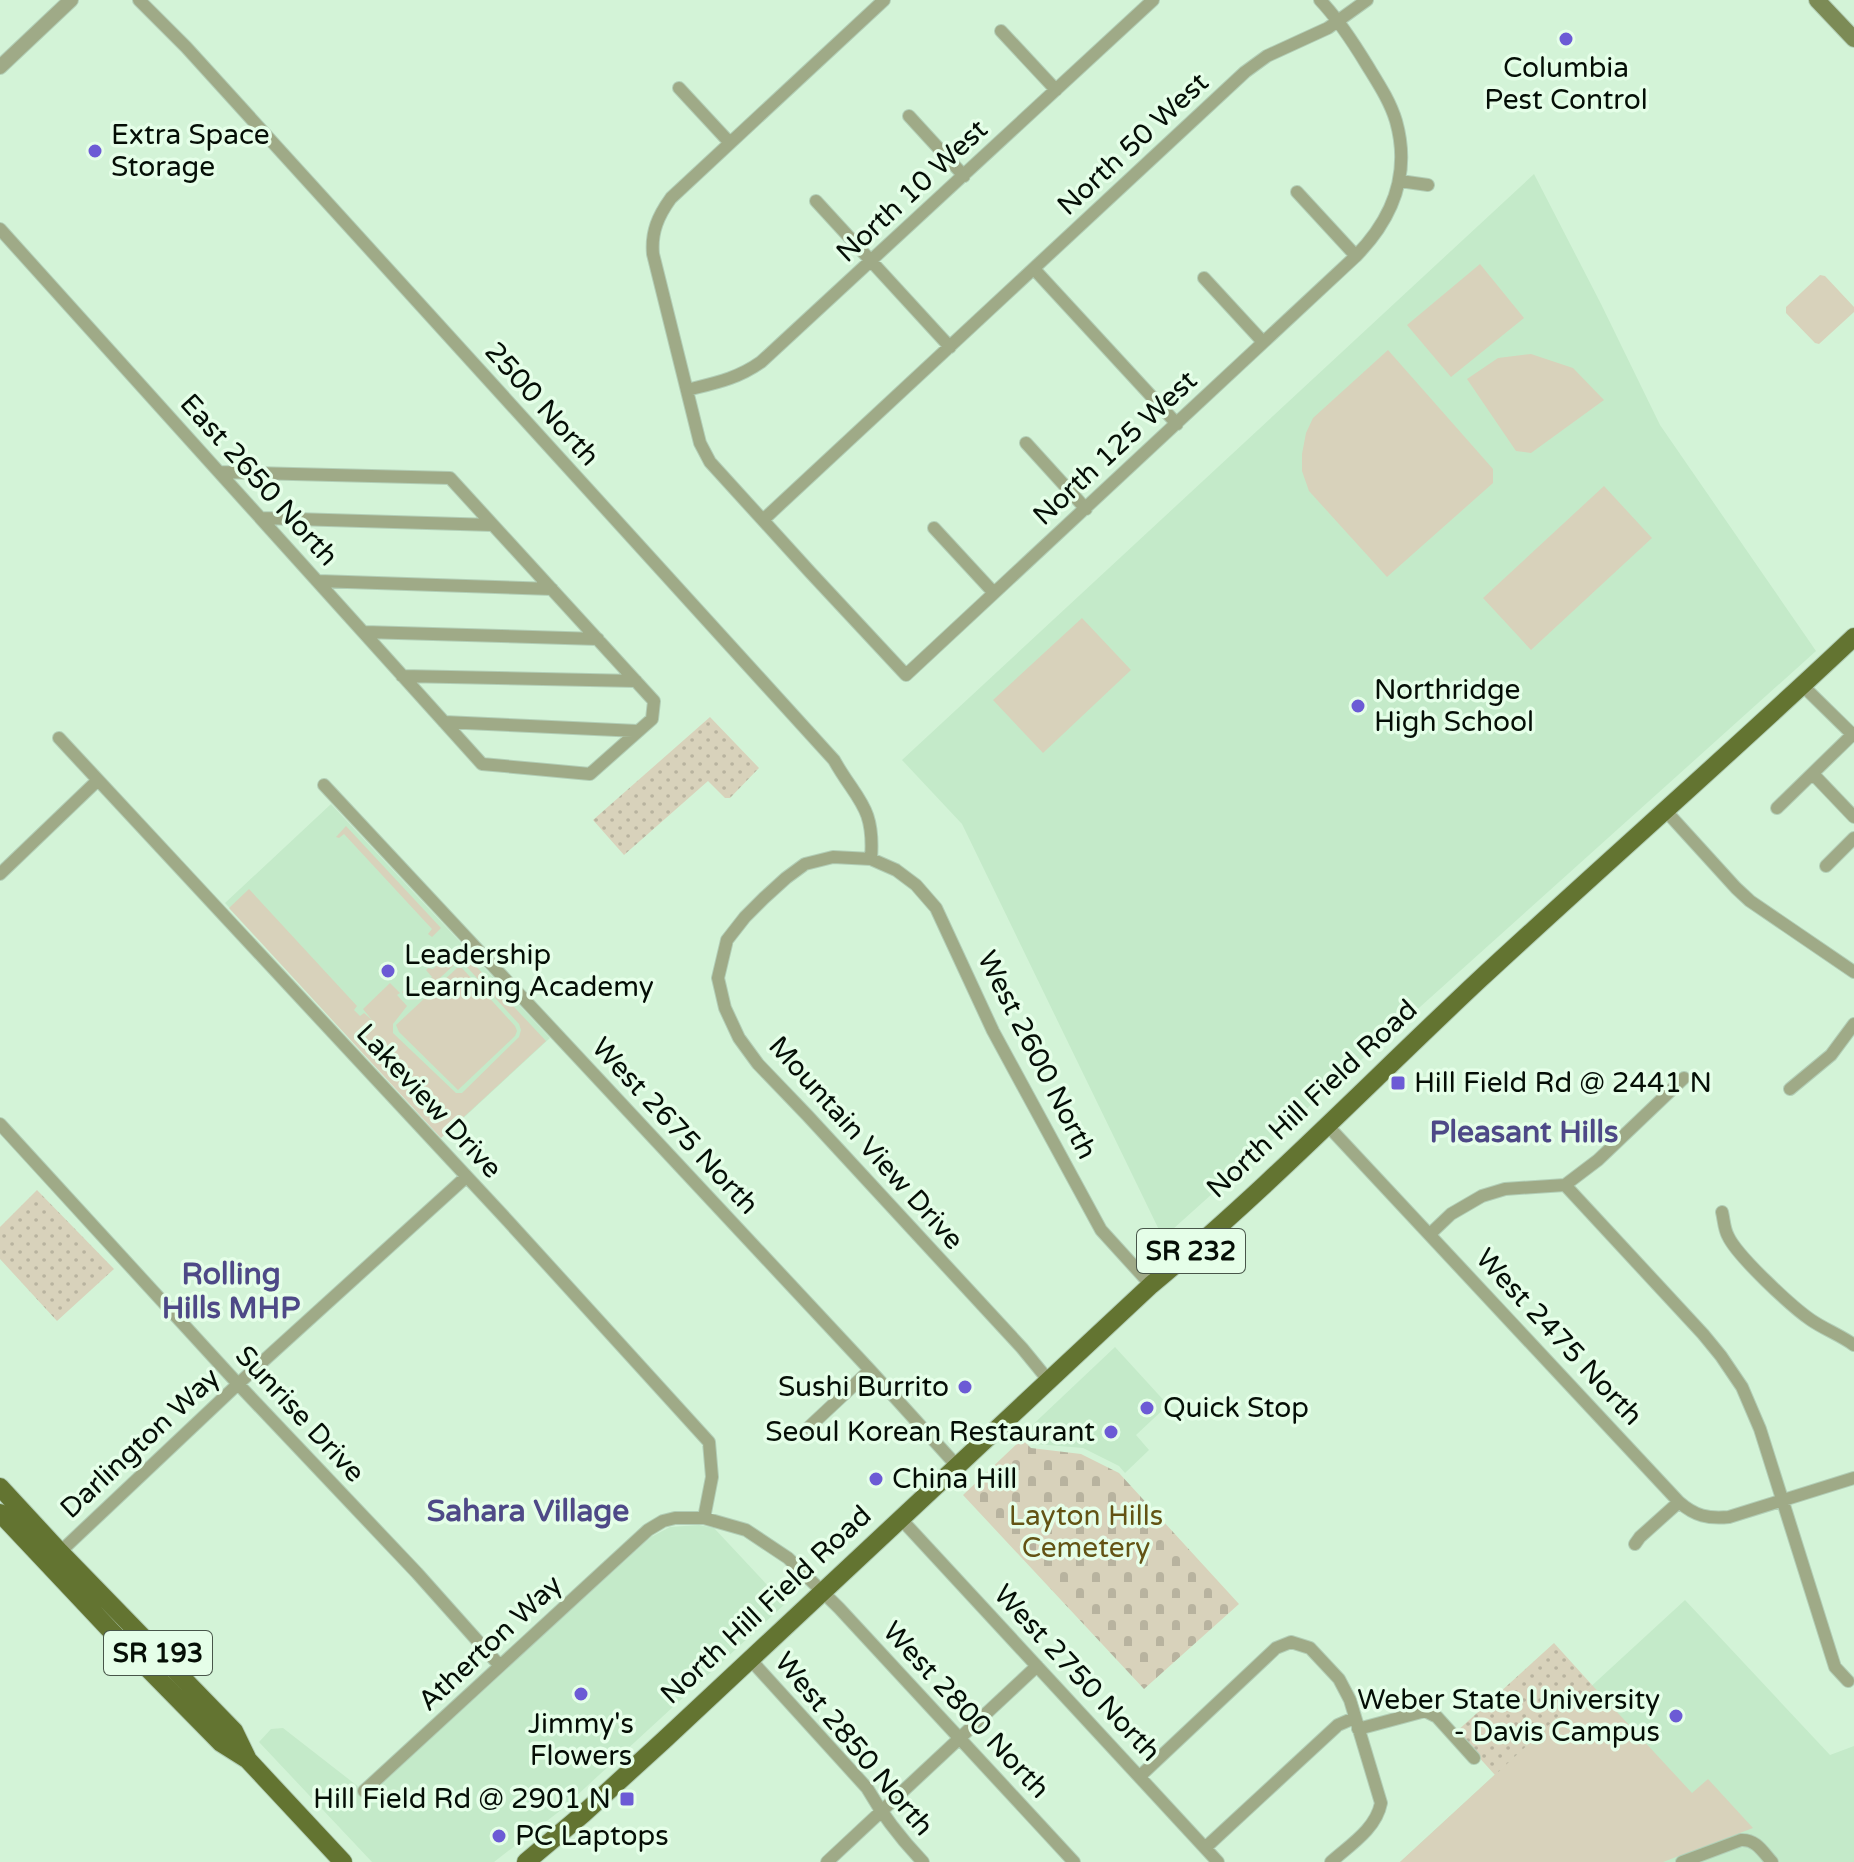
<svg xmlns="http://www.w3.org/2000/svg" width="1854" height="1862" font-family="'Varela Round',sans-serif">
<defs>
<pattern id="cemetery-stones" width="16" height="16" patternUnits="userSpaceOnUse" patternTransform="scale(2)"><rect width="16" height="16" fill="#d8d2bb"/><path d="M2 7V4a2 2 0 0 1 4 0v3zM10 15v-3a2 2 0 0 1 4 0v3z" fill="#b8b39f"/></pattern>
<pattern id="park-dots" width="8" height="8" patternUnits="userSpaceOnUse" patternTransform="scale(2)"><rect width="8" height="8" fill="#d8d2bb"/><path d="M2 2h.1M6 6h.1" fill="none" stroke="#b8b39f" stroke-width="1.8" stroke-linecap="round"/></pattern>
</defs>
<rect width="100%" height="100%" fill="#d3f3d7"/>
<!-- built -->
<path fill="#c4eac9" d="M 1534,174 L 1601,304 L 1660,425 L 1816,651 L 1163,1238 L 962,824 L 902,760 Z
M 331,804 L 550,1038 L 444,1136 L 225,903 Z
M 1115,1347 L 1168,1405 L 1136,1435 L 1149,1450 L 1125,1473 L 1119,1466 L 1083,1448 L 1036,1444 L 1024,1433 Z
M 699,1525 L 714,1528 L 785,1604 L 561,1810 L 494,1862 L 372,1862 L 259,1742 L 271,1729 L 283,1728 L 369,1795 L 651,1537 L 670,1527 Z
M 1685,1600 L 1830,1755 L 1854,1746 L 1854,1862 L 1400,1862 Z"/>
<!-- grass -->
<path fill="#d8d2bb" d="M 1480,264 L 1524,318 L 1451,377 L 1407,325 Z
M 1820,275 L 1825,276 L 1854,307 L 1854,312 L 1819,344 L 1815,343 L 1786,313 L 1786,307 Z
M 1388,350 L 1493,469 L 1493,483 L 1387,577 L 1309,491 L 1302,471 L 1302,454 L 1306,433 L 1313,418 Z
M 1531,354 L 1573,368 L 1604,400 L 1531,453 L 1516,451 L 1467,379 L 1498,358 Z
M 1604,486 L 1652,538 L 1531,650 L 1483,598 Z
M 1082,618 L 1131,670 L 1043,753 L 993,700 Z
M 346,826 L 441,928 L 432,937 L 428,934 L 432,929 L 344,834 L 339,838 L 336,837 Z
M 249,889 L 357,1006 L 354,1010 L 360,1016 L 364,1013 L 372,1020 L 363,1009 L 390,983 L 400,993 L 397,995 L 407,1006 L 393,1024 L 393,1033 L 456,1093 L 462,1093 L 519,1037 L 521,1030 L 519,1024 L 466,966 L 460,963 L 454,965 L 416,1000 L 410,1000 L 402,992 L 409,985 L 416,992 L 432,977 L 426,970 L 428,968 L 433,969 L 457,946 L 546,1041 L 441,1138 L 229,908 Z
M 457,968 L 462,968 L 515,1026 L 517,1031 L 515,1036 L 458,1090 L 399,1032 L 396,1025 Z
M 1592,1685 L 1692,1793 L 1708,1779 L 1753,1828 L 1663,1862 L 1400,1862 Z"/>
<!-- cemetery -->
<path fill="url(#cemetery-stones)" d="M 1022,1439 L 1031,1448 L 1081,1454 L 1119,1473 L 1239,1604 L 1144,1689 L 963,1495 Z"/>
<!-- park -->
<path fill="url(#park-dots)" d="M 710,717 L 759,768 L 730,798 L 725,798 L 708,781 L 624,855 L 593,820 Z
M 37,1190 L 114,1269 L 57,1321 L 0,1259 L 0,1227 Z
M 1554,1643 L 1592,1685 L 1495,1775 L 1456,1732 Z"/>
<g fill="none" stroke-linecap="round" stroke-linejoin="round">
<!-- minor casing -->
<g stroke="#b2ceb6" stroke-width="14">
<path id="minor" d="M 139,0 L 186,47 L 834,760 C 857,801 875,806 871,859
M 884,0 L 671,198 C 658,216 651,232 653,254 L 700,443 L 710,462 L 810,572 L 906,675 L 1356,256 C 1393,218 1411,174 1396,121 C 1390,101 1378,83 1367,65 C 1353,42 1339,20 1320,0
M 1001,31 L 1056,90
M 679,88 L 730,143
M 909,116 L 964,176
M 1400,181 L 1428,185
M 1297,192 L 1356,256
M 816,201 L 950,347
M 0,229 L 482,764 L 590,774 L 652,719 L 654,701 L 450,478 L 219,472
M 1034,269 L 1177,424
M 1204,278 L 1263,342
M 687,390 C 715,383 737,379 761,362 L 1153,0
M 1026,443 L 1086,509
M 262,518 L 493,525
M 763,520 L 1245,72 L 1267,56 L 1328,28 L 1367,0
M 934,528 L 994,593
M 318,581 L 552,589
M 364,632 L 598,639
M 402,676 L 636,681
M 1802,685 L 1854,736
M 444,722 L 638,731
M 59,738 L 508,1221 L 709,1442 L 712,1477 L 704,1518
M 1813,774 L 1854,817
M 324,785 L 870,1370 L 957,1466
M 1777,808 L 1854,733
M 1665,810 L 1736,888 L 1750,901 L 1854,972
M 1826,866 L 1854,838
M 0,874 L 98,780
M 1790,1089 L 1831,1055 L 1854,1024
M 0,1124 L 238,1384 L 417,1573 L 500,1666
M 1327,1125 L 1679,1502 C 1695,1516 1708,1519 1729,1517 L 1854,1478
M 1565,1185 L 1703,1334 L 1721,1356 L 1742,1387 L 1760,1429 L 1835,1667 L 1848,1681
M 1722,1212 C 1724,1220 1724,1229 1728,1236 C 1737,1256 1792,1307 1811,1320 C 1824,1329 1840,1335 1854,1345
M 1430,1234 L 1451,1214 L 1482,1196 L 1505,1189 L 1565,1185 L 1598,1160 L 1684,1078
M 1049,1381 L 1022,1348 L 807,1115 L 758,1064 L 739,1038 L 725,1008 L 718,978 L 727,940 L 745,917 L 764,898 L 786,878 L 805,864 L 833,857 L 871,859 L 896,870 L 916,885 L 936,908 L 993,1031 L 1101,1230 L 1151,1285
M 808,1428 L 870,1370
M 900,1518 L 1218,1862
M 1635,1544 L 1640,1537 L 1679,1502
M 60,1552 L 238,1384 L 466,1177
M 749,1658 L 867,1788 C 883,1816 901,1839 923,1862
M 1358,1729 L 1425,1711 L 1437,1717 L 1474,1758
M 1140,1776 L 1276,1648 L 1291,1642 L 1310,1648 L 1339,1679 L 1350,1700 L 1381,1803 C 1376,1829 1350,1845 1331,1862
M 364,1791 L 648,1530 L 663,1521 L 675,1518 L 704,1518 L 746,1530 L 788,1558 L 839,1608 L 1074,1862
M 1205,1848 L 1338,1725 L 1354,1718
M 827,1862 L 1037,1666
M 1682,1862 L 1741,1840 C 1756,1839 1763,1852 1772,1862"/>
</g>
<!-- tertiary casing -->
<g stroke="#b2ceb6" stroke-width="16">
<path id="tertiary" d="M 0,67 L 71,0"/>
</g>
<!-- secondary casing -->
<g stroke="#b2ceb6" stroke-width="18">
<path id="secondary" d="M 1817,0 L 1854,39"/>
</g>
<!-- primary casing -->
<g stroke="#b2ceb6" stroke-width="20">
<path id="primary" d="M 0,1487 L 60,1552 L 234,1731 L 248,1760
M 0,1513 L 112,1632 L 221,1743 L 248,1760 L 343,1862
M 526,1862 L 583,1814 L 663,1741 L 1151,1285 C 1266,1190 1370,1082 1479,980 C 1603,865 1731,753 1854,637"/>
</g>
<!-- minor -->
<use href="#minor" stroke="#9faa87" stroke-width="12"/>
<!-- tertiary -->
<use href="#tertiary" stroke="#9faa87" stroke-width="14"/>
<!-- secondary -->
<use href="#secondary" stroke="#7c8b56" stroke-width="16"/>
<!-- primary -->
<use href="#primary" stroke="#637431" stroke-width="18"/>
</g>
<!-- markers -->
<g fill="#6c5bd5" stroke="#e5fee8" stroke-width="3">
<circle cx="1566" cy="39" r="8"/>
<circle cx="95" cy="151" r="8"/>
<circle cx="1358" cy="706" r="8"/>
<circle cx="388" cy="971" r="8"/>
<rect x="1390" y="1075" width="16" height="16" rx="4"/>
<circle cx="965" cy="1387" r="8"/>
<circle cx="1147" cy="1408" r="8"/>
<circle cx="1111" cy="1432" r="8"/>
<circle cx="876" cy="1479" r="8"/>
<circle cx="581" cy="1694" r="8"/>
<circle cx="1676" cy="1716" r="8"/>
<rect x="619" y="1791" width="16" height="16" rx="4"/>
<circle cx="499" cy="1836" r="8"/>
</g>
<g text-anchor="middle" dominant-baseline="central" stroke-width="7" stroke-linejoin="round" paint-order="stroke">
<!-- shield labels -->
<g fill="#e5fee8" stroke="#48564a" stroke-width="2">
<rect x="1137" y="1229" width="108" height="44" rx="6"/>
<rect x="104" y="1631" width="108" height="44" rx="6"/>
</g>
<g font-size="26" font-weight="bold" fill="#050e06">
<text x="1191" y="1251">SR 232</text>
<text x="158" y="1653">SR 193</text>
</g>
<!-- poi labels -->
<g font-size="28" fill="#050e06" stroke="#e5fee8" text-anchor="start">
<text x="1566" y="68" text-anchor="middle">Columbia<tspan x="1566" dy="32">Pest Control</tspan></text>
<text x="111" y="135">Extra Space<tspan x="111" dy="32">Storage</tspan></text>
<text x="1374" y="690">Northridge<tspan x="1374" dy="32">High School</tspan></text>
<text x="404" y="955">Leadership<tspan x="404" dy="32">Learning Academy</tspan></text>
<text x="1414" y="1083">Hill Field Rd @ 2441 N</text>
<text x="949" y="1387" text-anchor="end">Sushi Burrito</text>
<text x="1163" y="1408">Quick Stop</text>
<text x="1095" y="1432" text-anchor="end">Seoul Korean Restaurant</text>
<text x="892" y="1479">China Hill</text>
<text x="1660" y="1700" text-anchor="end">Weber State University<tspan x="1660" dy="32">- Davis Campus</tspan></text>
<text x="581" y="1724" text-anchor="middle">Jimmy's<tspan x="581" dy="32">Flowers</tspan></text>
<text x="611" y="1799" text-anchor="end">Hill Field Rd @ 2901 N</text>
<text x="515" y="1836">PC Laptops</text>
</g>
<!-- street labels -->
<g font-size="28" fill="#050e06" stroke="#e5fee8">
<text transform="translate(1133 144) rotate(-43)">North 50 West</text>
<text transform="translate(912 191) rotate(-43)">North 10 West</text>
<text transform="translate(542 404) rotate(48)">2500 North</text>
<text transform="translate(1115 448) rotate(-43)">North 125 West</text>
<text transform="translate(259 480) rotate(48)">East 2650 North</text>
<text transform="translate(1037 1055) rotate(63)">West 2600 North</text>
<text transform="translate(1312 1099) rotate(-43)">North Hill Field Road</text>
<text transform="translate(429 1101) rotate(47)">Lakeview Drive</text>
<text transform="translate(675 1126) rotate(47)">West 2675 North</text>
<text transform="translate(866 1143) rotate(48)">Mountain View Drive</text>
<text transform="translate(1559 1337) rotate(47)">West 2475 North</text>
<text transform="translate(300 1414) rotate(47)">Sunrise Drive</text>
<text transform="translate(140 1443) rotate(-43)">Darlington Way</text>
<text transform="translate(766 1605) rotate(-43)">North Hill Field Road</text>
<text transform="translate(490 1643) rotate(-43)">Atherton Way</text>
<text transform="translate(1077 1673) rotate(47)">West 2750 North</text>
<text transform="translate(966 1710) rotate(47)">West 2800 North</text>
<text transform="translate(854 1744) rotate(50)">West 2850 North</text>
</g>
<!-- park labels -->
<g font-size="28" fill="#635314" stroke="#e5fee8">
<text x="1086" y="1516">Layton Hills<tspan x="1086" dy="32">Cemetery</tspan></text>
</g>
<!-- neighbourhood labels -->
<g font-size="30" font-weight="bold" fill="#4e4987" stroke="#e5fee8">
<text x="1524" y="1132">Pleasant Hills</text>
<text x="231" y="1274">Rolling<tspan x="231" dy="34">Hills MHP</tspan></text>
<text x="528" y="1511">Sahara Village</text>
</g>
</g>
</svg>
